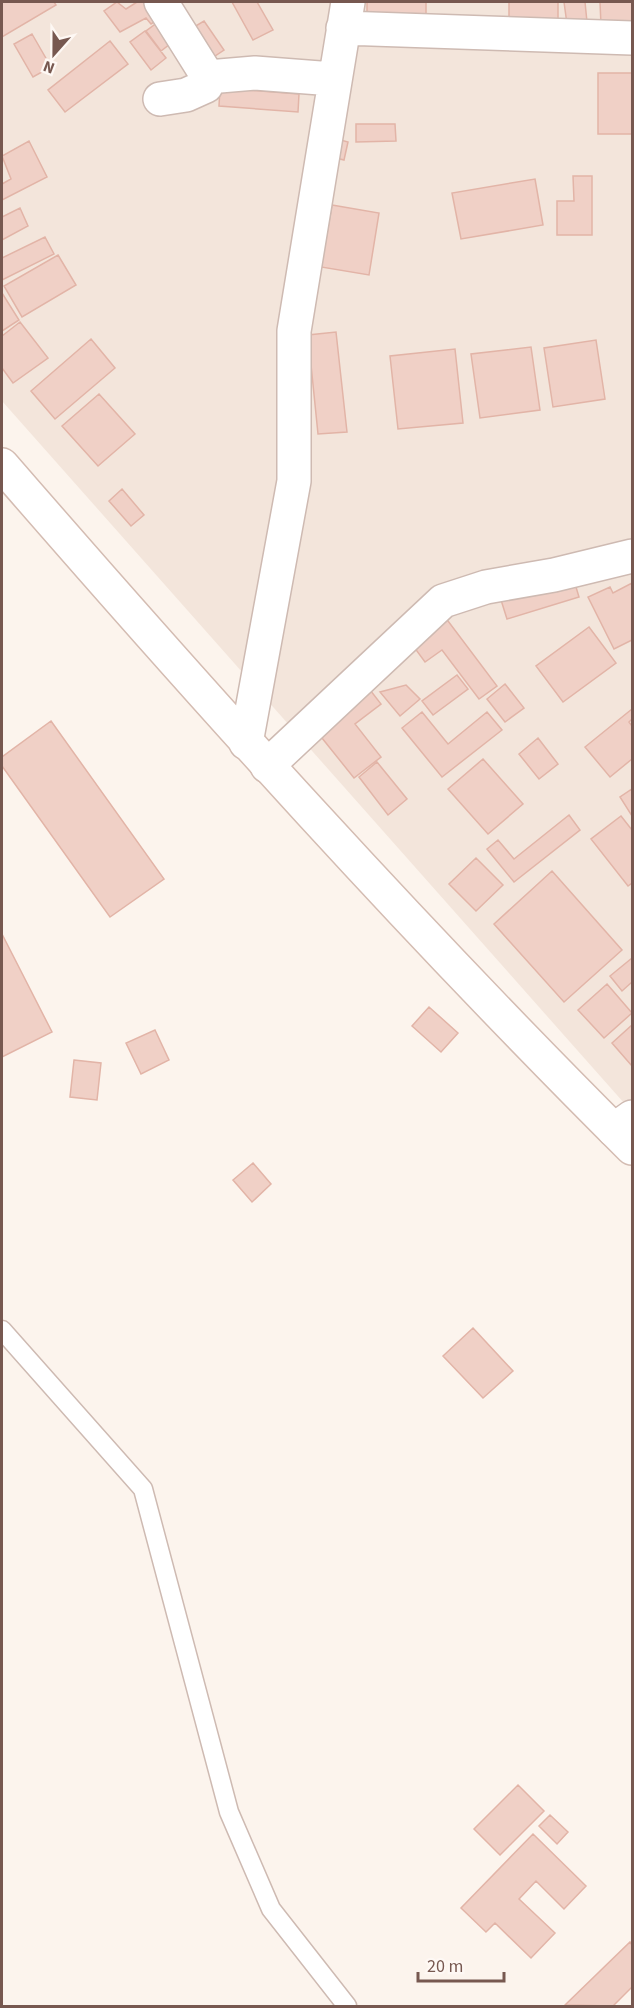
<svg xmlns="http://www.w3.org/2000/svg" width="634" height="2008" font-family="'Source Sans 3',sans-serif">
<rect width="100%" height="100%" fill="#fcf4ed"/>
<!-- residential -->
<path fill="#f3e5db" d="M 2,2 L 632,2 L 632,1112 L 2,401 Z"/>
<!-- building -->
<path fill="#f0d0c6" stroke="#e2b4a7" stroke-width="1.5" d="M 2,2 L 54,2 L 56,5 L 2,37 Z
M 117,2 L 126,9 L 137,2 L 152,2 L 162,17 L 151,24 L 146,18 L 120,32 L 104,11 Z
M 232,2 L 257,2 L 273,30 L 253,40 Z
M 367,2 L 426,2 L 426,21 L 367,21 Z
M 509,2 L 558,2 L 558,27 L 509,26 Z
M 564,2 L 585,2 L 587,22 L 567,24 Z
M 600,2 L 632,2 L 632,24 L 601,25 Z
M 165,17 L 179,37 L 161,51 L 146,31 Z
M 204,21 L 224,50 L 209,60 L 189,30 Z
M 145,31 L 166,58 L 151,70 L 130,42 Z
M 32,34 L 51,67 L 33,77 L 14,44 Z
M 110,41 L 128,64 L 65,112 L 48,90 Z
M 598,73 L 632,73 L 632,134 L 598,134 Z
M 220,88 L 299,94 L 298,112 L 219,106 Z
M 356,124 L 395,124 L 396,141 L 356,142 Z
M 337,139 L 348,142 L 344,160 L 332,157 Z
M 29,141 L 47,177 L 2,200 L 2,184 L 11,179 L 2,156 Z
M 573,176 L 592,176 L 592,235 L 557,235 L 557,201 L 574,201 Z
M 535,179 L 543,225 L 461,239 L 452,193 Z
M 332,205 L 379,213 L 369,275 L 321,267 Z
M 20,208 L 28,226 L 2,240 L 2,217 Z
M 45,237 L 54,254 L 2,280 L 2,258 Z
M 58,255 L 76,285 L 22,317 L 4,286 Z
M 2,293 L 19,320 L 2,331 Z
M 20,322 L 48,358 L 13,383 L 2,368 L 2,336 Z
M 336,332 L 347,432 L 318,434 L 308,335 Z
M 91,339 L 115,368 L 55,419 L 31,391 Z
M 596,340 L 605,399 L 553,407 L 544,348 Z
M 531,347 L 540,410 L 480,418 L 471,354 Z
M 455,349 L 463,423 L 398,429 L 390,356 Z
M 99,394 L 135,434 L 98,466 L 62,426 Z
M 122,489 L 144,515 L 131,526 L 109,501 Z
M 573,577 L 579,597 L 507,619 L 501,600 Z
M 632,583 L 632,640 L 614,649 L 588,597 L 610,587 L 613,593 Z
M 445,617 L 497,686 L 479,699 L 442,650 L 425,662 L 411,643 Z
M 589,627 L 616,663 L 563,702 L 536,666 Z
M 457,675 L 468,689 L 433,715 L 422,701 Z
M 505,684 L 524,708 L 505,722 L 487,699 Z
M 406,685 L 420,699 L 400,716 L 380,692 Z
M 367,686 L 381,704 L 355,724 L 381,757 L 354,778 L 314,728 Z
M 632,709 L 632,719 L 629,722 L 632,726 L 632,759 L 610,777 L 585,747 Z
M 422,712 L 448,744 L 487,712 L 502,730 L 442,777 L 402,728 Z
M 51,721 L 164,879 L 110,917 L 2,766 L 2,757 Z
M 538,738 L 558,764 L 539,779 L 519,754 Z
M 483,759 L 523,804 L 488,834 L 448,789 Z
M 377,762 L 407,799 L 388,815 L 359,777 Z
M 632,789 L 632,816 L 620,797 Z
M 569,815 L 580,830 L 514,882 L 487,849 L 498,840 L 514,859 Z
M 621,816 L 632,830 L 632,883 L 628,886 L 591,839 Z
M 476,858 L 503,885 L 476,911 L 449,884 Z
M 552,871 L 622,950 L 564,1002 L 494,924 Z
M 2,934 L 52,1032 L 2,1057 Z
M 632,958 L 632,982 L 622,991 L 610,976 Z
M 607,984 L 632,1013 L 604,1038 L 578,1010 Z
M 429,1007 L 458,1033 L 441,1052 L 412,1026 Z
M 632,1025 L 632,1066 L 612,1043 Z
M 155,1030 L 169,1060 L 141,1074 L 126,1043 Z
M 74,1060 L 101,1063 L 97,1100 L 70,1097 Z
M 253,1163 L 271,1184 L 252,1202 L 233,1180 Z
M 473,1328 L 513,1371 L 483,1398 L 443,1356 Z
M 518,1785 L 544,1811 L 500,1855 L 474,1829 Z
M 550,1815 L 568,1832 L 557,1844 L 539,1826 Z
M 533,1834 L 586,1886 L 564,1909 L 536,1881 L 519,1899 L 555,1933 L 531,1958 L 495,1923 L 486,1932 L 461,1908 Z
M 630,1942 L 632,1945 L 632,1987 L 613,2006 L 565,2005 Z"/>
<g fill="none" stroke-linecap="round" stroke-linejoin="round">
<!-- service casing -->
<g stroke="#cebab2" stroke-width="21">
<path id="service" d="M 2,1330 L 143,1489 L 229,1812 L 271,1909 L 347,2006"/>
</g>
<!-- minor casing -->
<g stroke="#cebab2" stroke-width="36">
<path id="minor" d="M 161,2 L 208,77
M 343,28 L 632,38
M 160,99 L 186,95 L 206,86 L 208,77 L 255,73 L 333,79
M 246,743 L 294,481 L 294,331 L 348,2
M 267,766 L 443,601 L 486,587 L 554,575 L 632,556
M 614,1130 L 632,1117"/>
</g>
<!-- secondary casing -->
<g stroke="#d4bcb2" stroke-width="36">
<path id="secondary" d="M 2,465 C 205,699 413,930 632,1148"/>
</g>
<!-- service -->
<use href="#service" stroke="#fff" stroke-width="18"/>
<!-- minor -->
<use href="#minor" stroke="#fff" stroke-width="33"/>
<!-- secondary -->
<use href="#secondary" stroke="#fff" stroke-width="33"/>
</g>
<!-- border -->
<rect width="634" height="2008" fill="none" stroke="#775850" stroke-width="6"/>
<!-- north arrow -->
<g transform="translate(54 54) rotate(201)" stroke="#fef8f4" stroke-width="4.5" paint-order="stroke">
<path d="M0-4.5L10 22L0 15L-10 22Z" fill="#775850"/>
<text y="-9" font-size="16" font-weight="bold" text-anchor="middle" fill="#775850">N</text>
</g>
<!-- scale -->
<path d="M418 1972v9h86v-9" fill="none" stroke="#775850" stroke-width="3"/>
<text x="427" y="1972" font-size="18" fill="#775850" stroke="#fef8f4" stroke-width="4.5" paint-order="stroke">20 m</text>
</svg>
